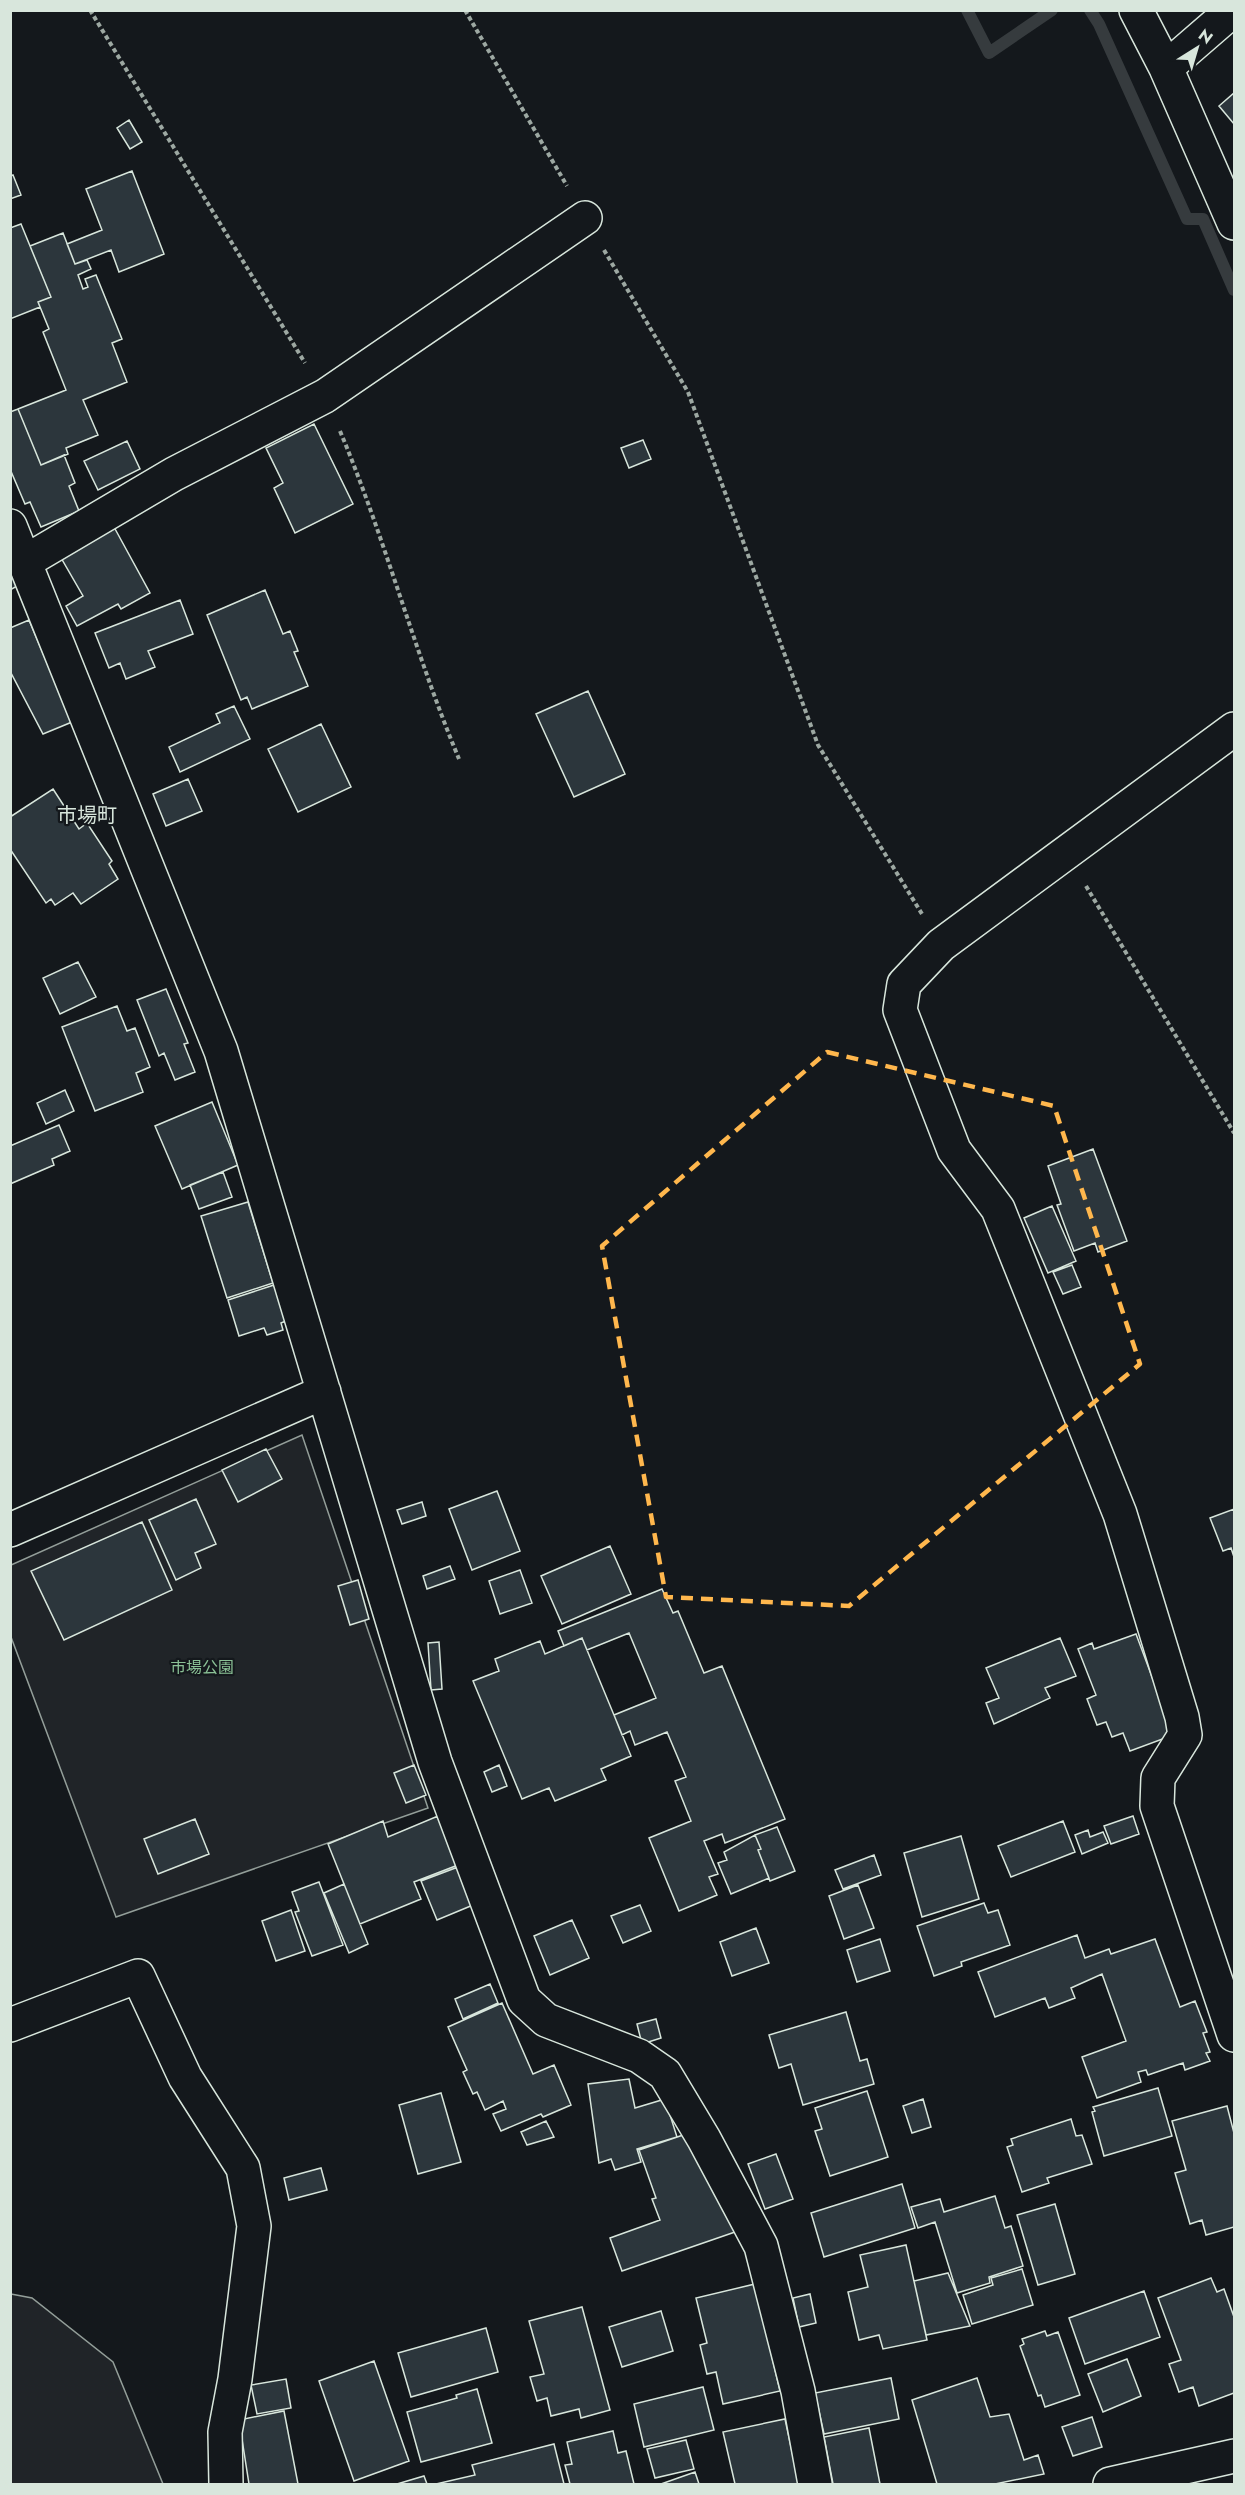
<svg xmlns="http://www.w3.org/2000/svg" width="1245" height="2495" font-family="Jost,'Noto Sans JP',sans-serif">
<rect width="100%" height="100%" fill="#14181c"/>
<!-- green -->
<path fill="#202428" stroke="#939e99" stroke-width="1.5" d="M 302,1435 L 428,1808 L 116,1917 L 11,1637 L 11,1565 Z
M 11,2294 L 32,2298 L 113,2362 L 163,2484 L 11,2484 Z"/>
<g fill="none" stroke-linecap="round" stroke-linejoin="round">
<!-- stream -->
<path stroke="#363b3e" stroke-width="12" d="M 967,10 L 989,53 L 1052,10
M 1090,10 L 1099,24 L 1187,219 L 1203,219 L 1234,290"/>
</g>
<!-- building -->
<path fill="#2c363c" stroke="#d8e6dc" stroke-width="1.5" d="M 1234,93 L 1234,124 L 1219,106 Z
M 129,120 L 142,142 L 130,149 L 117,128 Z
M 132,171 L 164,254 L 119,272 L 111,250 L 75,264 L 67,244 L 102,230 L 86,189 Z
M 13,175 L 21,195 L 10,199 L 10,176 Z
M 21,224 L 51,297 L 38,302 L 40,307 L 10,319 L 10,228 Z
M 63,233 L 75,264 L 87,260 L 91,269 L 78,275 L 83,289 L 88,287 L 85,279 L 96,275 L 122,339 L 112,343 L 127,382 L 83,400 L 98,435 L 66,448 L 68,454 L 41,465 L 18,409 L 66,390 L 43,332 L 49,329 L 38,302 L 51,297 L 30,246 Z
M 18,409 L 41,465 L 64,455 L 75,483 L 69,486 L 79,511 L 41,527 L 30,502 L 25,504 L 10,469 L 10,412 Z
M 314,424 L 353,504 L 295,533 L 274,488 L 283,483 L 266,448 Z
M 643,440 L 651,459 L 629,468 L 621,448 Z
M 127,441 L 140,469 L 98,490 L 84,461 Z
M 114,527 L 150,593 L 121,609 L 118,604 L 77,626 L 66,606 L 83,596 L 60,556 Z
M 10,571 L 19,585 L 10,590 Z
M 265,590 L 283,634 L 290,631 L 298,651 L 294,652 L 308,686 L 252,709 L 247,697 L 241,700 L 207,615 Z
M 180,600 L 193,634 L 148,651 L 155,667 L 126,679 L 120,663 L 109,668 L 95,633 Z
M 29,620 L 72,722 L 43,734 L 10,671 L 10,628 Z
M 588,691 L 625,774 L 574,797 L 536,714 Z
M 234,706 L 250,739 L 180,772 L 169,747 L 220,723 L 216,714 Z
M 321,724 L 351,787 L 298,812 L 268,749 Z
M 188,779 L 202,811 L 166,826 L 153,794 Z
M 53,789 L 79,829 L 87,823 L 112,861 L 109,864 L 118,879 L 81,904 L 73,893 L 55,905 L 51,899 L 46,903 L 10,849 L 10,817 Z
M 78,962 L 96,997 L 60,1014 L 43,978 Z
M 166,989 L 188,1043 L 184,1044 L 195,1072 L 175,1080 L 164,1053 L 159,1056 L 137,1000 Z
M 117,1006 L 127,1031 L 135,1028 L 150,1067 L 136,1073 L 143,1092 L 95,1111 L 62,1027 Z
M 65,1090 L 74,1111 L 46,1124 L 37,1103 Z
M 212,1102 L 238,1165 L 182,1189 L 155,1126 Z
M 59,1125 L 70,1151 L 52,1159 L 54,1165 L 10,1184 L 10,1146 Z
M 1093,1149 L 1127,1241 L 1098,1252 L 1095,1243 L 1074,1251 L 1057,1205 L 1061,1204 L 1048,1166 Z
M 223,1172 L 232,1197 L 199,1209 L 190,1185 Z
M 248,1202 L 273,1283 L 227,1298 L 201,1216 Z
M 1052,1206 L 1076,1261 L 1048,1273 L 1024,1218 Z
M 1072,1265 L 1081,1287 L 1063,1294 L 1053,1272 Z
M 274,1285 L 286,1321 L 281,1323 L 283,1330 L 267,1335 L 264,1328 L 239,1336 L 228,1300 Z
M 266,1449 L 282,1479 L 238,1502 L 222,1470 Z
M 497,1491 L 520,1551 L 472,1570 L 449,1509 Z
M 196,1499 L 216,1544 L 195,1553 L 201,1568 L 176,1580 L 149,1520 Z
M 422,1502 L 426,1516 L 402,1524 L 397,1510 Z
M 1234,1509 L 1234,1557 L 1231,1548 L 1223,1551 L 1210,1518 Z
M 142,1522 L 172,1590 L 64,1640 L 31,1571 Z
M 610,1546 L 631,1594 L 562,1624 L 541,1576 Z
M 450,1566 L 455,1579 L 427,1589 L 423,1576 Z
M 520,1570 L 532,1603 L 500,1614 L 489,1581 Z
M 358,1580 L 369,1619 L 350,1625 L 338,1586 Z
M 662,1589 L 673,1613 L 678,1611 L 704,1673 L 722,1666 L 785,1819 L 725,1843 L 722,1834 L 704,1841 L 718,1874 L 709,1877 L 717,1895 L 679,1911 L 649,1838 L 691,1821 L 675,1781 L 686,1777 L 667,1732 L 635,1745 L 630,1731 L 622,1735 L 614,1715 L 656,1698 L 629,1633 L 587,1650 L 582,1638 L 564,1646 L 558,1631 Z
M 1136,1634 L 1170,1725 L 1168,1737 L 1130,1751 L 1123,1733 L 1112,1737 L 1106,1722 L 1097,1725 L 1087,1699 L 1096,1695 L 1078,1649 L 1092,1643 L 1094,1649 Z
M 582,1638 L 631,1756 L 601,1769 L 606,1780 L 555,1801 L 549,1788 L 522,1799 L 473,1681 L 499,1671 L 495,1659 L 540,1641 L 545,1654 Z
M 1060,1638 L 1076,1676 L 1045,1688 L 1050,1698 L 994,1724 L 986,1703 L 999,1698 L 986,1668 Z
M 439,1642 L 442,1689 L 431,1690 L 428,1643 Z
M 414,1765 L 426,1795 L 406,1803 L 394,1773 Z
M 499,1765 L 507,1786 L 492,1792 L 484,1772 Z
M 438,1816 L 458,1865 L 414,1882 L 421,1899 L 360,1924 L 328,1844 L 383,1821 L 388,1837 Z
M 1133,1816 L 1139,1834 L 1111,1844 L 1104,1826 Z
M 195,1819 L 209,1854 L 158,1874 L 144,1839 Z
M 1063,1821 L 1075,1852 L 1011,1877 L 998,1846 Z
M 777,1827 L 795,1871 L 770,1881 L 758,1850 L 761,1849 L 755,1835 Z
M 1088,1830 L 1090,1837 L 1103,1832 L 1108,1843 L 1082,1854 L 1075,1835 Z
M 755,1835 L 761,1849 L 758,1850 L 769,1878 L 731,1894 L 718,1863 L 727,1860 L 724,1852 Z
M 961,1836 L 979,1899 L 922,1917 L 904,1853 Z
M 874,1855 L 881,1875 L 843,1889 L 835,1870 Z
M 458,1867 L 473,1905 L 437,1920 L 421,1881 Z
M 319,1882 L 343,1945 L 312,1956 L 295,1912 L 299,1911 L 292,1892 Z
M 344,1884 L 368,1944 L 349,1953 L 324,1893 Z
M 858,1885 L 874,1928 L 844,1939 L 829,1896 Z
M 984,1903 L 988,1913 L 998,1910 L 1010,1945 L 961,1962 L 962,1966 L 934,1976 L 917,1926 Z
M 640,1905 L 651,1931 L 623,1943 L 611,1916 Z
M 291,1910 L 305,1951 L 276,1961 L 262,1921 Z
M 572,1920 L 589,1958 L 550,1975 L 534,1936 Z
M 756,1928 L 769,1963 L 732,1976 L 720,1942 Z
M 1077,1935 L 1085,1958 L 1109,1949 L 1111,1954 L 1155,1939 L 1180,2007 L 1195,2001 L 1207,2032 L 1203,2033 L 1210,2052 L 1206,2053 L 1210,2061 L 1185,2070 L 1183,2063 L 1148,2075 L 1146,2070 L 1138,2072 L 1141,2082 L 1097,2098 L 1082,2057 L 1126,2041 L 1102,1974 L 1071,1988 L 1075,1998 L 1049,2008 L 1045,1998 L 995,2017 L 978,1972 Z
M 880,1939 L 890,1971 L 857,1982 L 847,1950 Z
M 490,1984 L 498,2003 L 463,2019 L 455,1999 Z
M 502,2003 L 533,2074 L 554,2065 L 571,2105 L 543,2117 L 541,2114 L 501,2131 L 493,2114 L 506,2109 L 503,2101 L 485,2110 L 477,2092 L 473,2094 L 463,2072 L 467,2070 L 448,2027 Z
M 846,2012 L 860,2061 L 867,2059 L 874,2084 L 803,2105 L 791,2064 L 779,2068 L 769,2035 Z
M 656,2019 L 661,2038 L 642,2044 L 637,2024 Z
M 629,2079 L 635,2108 L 665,2099 L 677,2137 L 637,2149 L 641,2162 L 615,2170 L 611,2159 L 599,2163 L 588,2084 Z
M 1158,2088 L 1172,2136 L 1104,2156 L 1092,2112 L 1095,2111 L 1093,2107 Z
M 867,2091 L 888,2157 L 830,2176 L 815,2131 L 822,2129 L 815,2108 Z
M 441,2093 L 461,2162 L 418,2174 L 399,2105 Z
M 923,2099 L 931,2127 L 912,2133 L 903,2106 Z
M 1227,2106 L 1234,2133 L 1234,2227 L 1206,2235 L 1202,2220 L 1190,2224 L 1175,2173 L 1186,2170 L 1172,2121 Z
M 1071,2119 L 1076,2136 L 1082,2135 L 1092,2164 L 1047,2178 L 1049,2183 L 1022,2192 L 1007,2147 L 1013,2145 L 1011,2139 Z
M 546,2121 L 554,2137 L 527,2145 L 521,2132 Z
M 692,2132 L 735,2232 L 622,2271 L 610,2238 L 660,2220 L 652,2199 L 656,2198 L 639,2150 Z
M 776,2154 L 793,2199 L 765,2209 L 748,2164 Z
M 321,2168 L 327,2190 L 289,2200 L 284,2178 Z
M 902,2184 L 915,2228 L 824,2257 L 811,2213 Z
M 995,2196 L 1005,2228 L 1011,2226 L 1023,2266 L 989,2277 L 990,2283 L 957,2293 L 935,2222 L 918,2228 L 911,2207 L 940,2199 L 944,2212 Z
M 1055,2204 L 1075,2274 L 1038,2285 L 1017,2215 Z
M 906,2245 L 927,2340 L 883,2349 L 879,2335 L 859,2340 L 848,2292 L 868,2287 L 860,2255 Z
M 1022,2269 L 1033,2305 L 972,2324 L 963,2295 L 993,2285 L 991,2278 Z
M 948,2273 L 970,2326 L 926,2335 L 914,2281 Z
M 1211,2278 L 1217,2292 L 1224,2289 L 1234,2317 L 1234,2393 L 1199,2406 L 1193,2387 L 1179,2392 L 1169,2364 L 1181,2360 L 1158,2298 Z
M 755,2284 L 780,2391 L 723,2404 L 716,2372 L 707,2374 L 700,2345 L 707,2343 L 696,2298 Z
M 1144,2291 L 1160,2337 L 1085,2364 L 1069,2318 Z
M 810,2294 L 816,2323 L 799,2327 L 793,2298 Z
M 582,2307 L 610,2410 L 581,2418 L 579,2409 L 551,2416 L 547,2398 L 537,2401 L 530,2377 L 544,2374 L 529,2321 Z
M 661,2311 L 673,2351 L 622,2367 L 609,2327 Z
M 486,2328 L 498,2372 L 411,2397 L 398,2353 Z
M 1045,2331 L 1047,2336 L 1058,2332 L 1080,2395 L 1045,2407 L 1041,2395 L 1038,2396 L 1020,2346 L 1024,2344 L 1022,2339 Z
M 1127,2359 L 1141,2396 L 1103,2412 L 1088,2374 Z
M 374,2361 L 409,2461 L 354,2481 L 319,2381 Z
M 891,2378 L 899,2419 L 824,2434 L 815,2393 Z
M 977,2378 L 990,2417 L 1009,2414 L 1024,2460 L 1038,2455 L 1044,2474 L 995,2484 L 937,2484 L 912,2400 Z
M 286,2379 L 291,2408 L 257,2414 L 251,2385 Z
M 703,2387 L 714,2430 L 644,2447 L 634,2404 Z
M 477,2389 L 492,2443 L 421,2462 L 407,2412 L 457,2398 L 456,2395 Z
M 284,2411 L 298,2484 L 249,2484 L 239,2420 Z
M 1092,2417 L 1102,2447 L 1073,2456 L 1062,2427 Z
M 785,2419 L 799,2484 L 735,2484 L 723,2432 Z
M 869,2428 L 880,2484 L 833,2484 L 824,2437 Z
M 613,2431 L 618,2453 L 626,2451 L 634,2484 L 570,2484 L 565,2465 L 572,2464 L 567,2442 Z
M 686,2440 L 694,2469 L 655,2478 L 647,2449 Z
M 554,2444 L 564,2484 L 436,2484 L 475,2475 L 472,2465 Z
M 695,2472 L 699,2484 L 661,2484 Z
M 424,2476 L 427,2484 L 397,2484 Z"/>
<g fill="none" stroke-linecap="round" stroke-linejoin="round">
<!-- minor casing -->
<g stroke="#d8e6dc" stroke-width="36">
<path id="minor" d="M 1136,10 L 1166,68 L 1234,223
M 1166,68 L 1233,10
M 10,526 L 221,1051 L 435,1762 L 524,2000 L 546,2020 L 639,2056 L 665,2074 L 704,2139 L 761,2246 L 798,2391 L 815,2484
M 23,563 L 174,474 L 325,396 L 585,218
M 1234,729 L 941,945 L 904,984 L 900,1010 L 954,1150 L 998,1209 L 1120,1514 L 1182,1717 L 1185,1735 L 1158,1778 L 1157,1806 L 1234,2035
M 10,1530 L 324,1392
M 10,2025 L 138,1976 L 185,2077 L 243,2168 L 254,2226 L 235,2379 L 225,2432 L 226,2484"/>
</g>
<!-- primary casing -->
<g stroke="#d8e6dc" stroke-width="36">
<path id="primary" d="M 1110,2484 L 1234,2456"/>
</g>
<!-- path -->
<path stroke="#9da8a2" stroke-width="4" stroke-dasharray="4.5 3" stroke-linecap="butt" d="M 90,10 L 305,363
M 465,10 L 567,186
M 604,250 L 688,392 L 818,745 L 922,914
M 340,431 C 385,538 414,651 459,759
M 1086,886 L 1234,1133"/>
<!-- minor -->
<use href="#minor" stroke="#14181c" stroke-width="33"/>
<!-- primary -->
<use href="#primary" stroke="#14181c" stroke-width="33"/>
</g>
<!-- marked area -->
<path fill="none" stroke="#ffb74d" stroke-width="4.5" stroke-dasharray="12 8" stroke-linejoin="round" d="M 827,1052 L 1054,1106 L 1140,1364 L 849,1606 L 666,1597 L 602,1246 Z"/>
<g text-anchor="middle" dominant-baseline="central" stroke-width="4.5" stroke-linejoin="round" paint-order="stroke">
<!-- park labels -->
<g font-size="16" fill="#8ac095" stroke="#14181c">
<text x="202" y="1667">市場公園</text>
</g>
<!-- quarter labels -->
<g font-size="20" fill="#d8e6dc" stroke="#14181c">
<text x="87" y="815">市場町</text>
</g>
</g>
<!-- border -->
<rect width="1245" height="2495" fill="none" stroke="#d8e6dc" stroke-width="24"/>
<!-- north arrow -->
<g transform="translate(1197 48) rotate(37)" stroke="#14181c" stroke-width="4.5" paint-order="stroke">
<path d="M0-4.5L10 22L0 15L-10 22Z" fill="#d8e6dc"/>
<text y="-9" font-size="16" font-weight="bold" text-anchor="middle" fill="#d8e6dc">N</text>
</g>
</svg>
